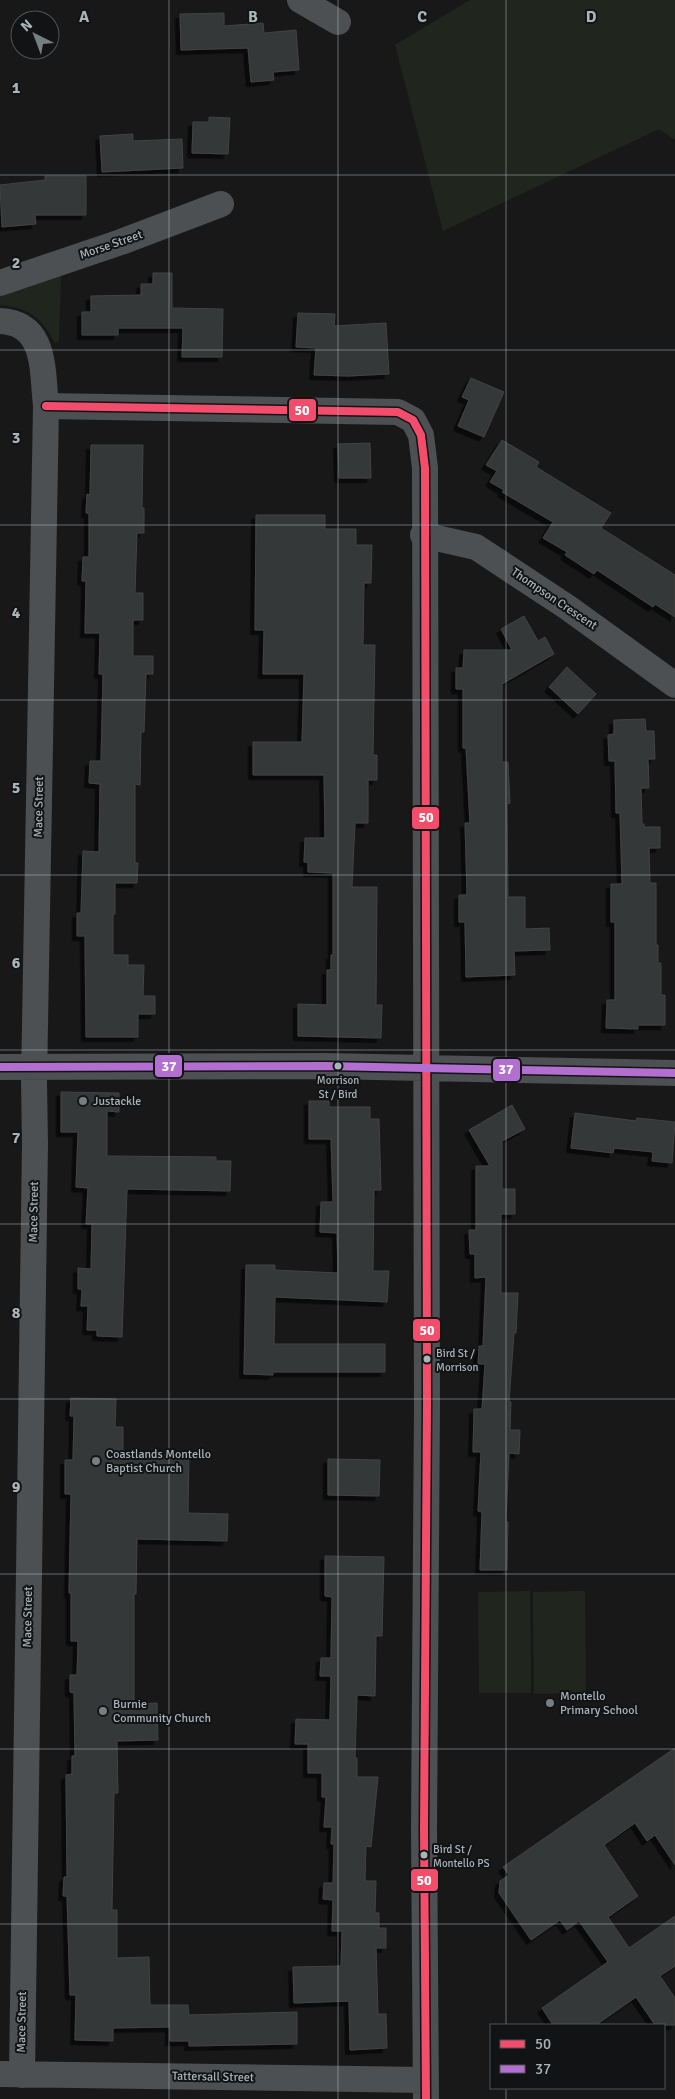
<svg xmlns="http://www.w3.org/2000/svg" width="675" height="2099" font-family="Signika,sans-serif">
<defs>
<filter id="shadow"><feDropShadow dx="-4.5" dy="4.5" stdDeviation="0" flood-color="#0009"/></filter>
</defs>
<rect width="100%" height="100%" fill="#181819"/>
<!-- green -->
<path fill="#20261e" d="M 470,0 L 675,0 L 675,140 L 659,129 L 443,231 L 395,45 Z
M 61,275 L 59,341 L 55,343 C 41,317 30,308 0,305 L 0,291 Z
M 530,1591 L 531,1693 L 479,1693 L 478,1592 Z
M 585,1591 L 586,1693 L 534,1694 L 533,1592 Z"/>
<!-- building -->
<path fill="#363738" stroke="#414345" filter="url(#shadow)" d="M 224,13 L 224,26 L 263,23 L 264,33 L 296,30 L 299,70 L 273,72 L 274,80 L 251,82 L 248,48 L 181,50 L 180,14 Z
M 209,117 L 230,118 L 228,154 L 192,153 L 193,122 L 209,122 Z
M 133,134 L 133,141 L 182,139 L 183,168 L 102,172 L 100,136 Z
M 45,176 L 86,176 L 86,215 L 35,215 L 36,224 L 2,227 L 0,185 L 45,180 Z
M 153,273 L 172,273 L 172,308 L 223,309 L 222,357 L 182,357 L 183,328 L 118,328 L 118,335 L 82,335 L 82,312 L 91,312 L 91,296 L 141,295 L 141,284 L 153,284 Z
M 298,313 L 335,314 L 334,326 L 386,323 L 389,374 L 348,376 L 314,375 L 316,348 L 296,347 Z
M 471,378 L 504,392 L 484,437 L 458,426 L 469,400 L 462,397 Z
M 502,440 L 539,462 L 536,467 L 611,513 L 601,528 L 675,575 L 675,617 L 655,604 L 653,607 L 597,570 L 594,574 L 565,555 L 567,552 L 543,538 L 553,522 L 502,492 L 504,490 L 490,482 L 497,471 L 486,465 Z
M 370,443 L 371,478 L 339,478 L 338,444 Z
M 91,445 L 143,445 L 142,508 L 144,508 L 144,533 L 137,533 L 135,593 L 143,593 L 143,620 L 133,620 L 133,656 L 153,656 L 153,674 L 146,674 L 144,732 L 141,732 L 140,785 L 135,784 L 135,863 L 138,863 L 137,883 L 115,883 L 115,914 L 113,914 L 113,955 L 128,955 L 128,965 L 144,965 L 143,996 L 155,996 L 155,1014 L 138,1014 L 138,1037 L 86,1037 L 85,936 L 77,936 L 77,913 L 81,913 L 83,851 L 99,852 L 100,784 L 89,783 L 90,761 L 101,761 L 103,674 L 99,674 L 100,633 L 85,633 L 86,581 L 82,581 L 83,557 L 89,557 L 89,513 L 86,513 L 87,494 L 90,495 Z
M 256,515 L 325,515 L 325,529 L 356,529 L 356,545 L 372,545 L 371,583 L 364,583 L 363,645 L 375,645 L 373,755 L 377,755 L 377,780 L 368,780 L 368,823 L 355,823 L 352,887 L 377,887 L 376,1005 L 382,1005 L 381,1038 L 298,1036 L 298,1004 L 327,1005 L 327,970 L 331,970 L 331,955 L 333,955 L 333,873 L 308,872 L 308,862 L 304,862 L 305,838 L 325,838 L 324,775 L 253,775 L 253,742 L 302,742 L 304,674 L 263,674 L 264,630 L 255,630 Z
M 524,616 L 538,641 L 545,637 L 554,654 L 502,684 L 502,762 L 508,762 L 510,803 L 507,804 L 508,897 L 525,897 L 525,929 L 549,928 L 550,950 L 514,951 L 515,975 L 466,977 L 465,922 L 459,922 L 459,895 L 467,895 L 465,823 L 470,823 L 466,748 L 463,748 L 463,689 L 456,689 L 456,668 L 463,668 L 464,650 L 512,650 L 501,629 Z
M 567,667 L 596,694 L 578,714 L 549,687 Z
M 645,719 L 646,731 L 654,731 L 655,759 L 648,759 L 649,788 L 641,788 L 642,824 L 644,824 L 644,827 L 660,827 L 660,848 L 649,848 L 650,883 L 656,883 L 656,945 L 658,945 L 658,963 L 661,963 L 661,995 L 665,995 L 665,1025 L 638,1025 L 638,1029 L 606,1028 L 607,1000 L 615,1000 L 615,922 L 611,922 L 611,884 L 622,884 L 620,813 L 616,813 L 615,761 L 609,761 L 608,735 L 614,734 L 614,720 Z
M 61,1092 L 119,1093 L 119,1112 L 107,1111 L 107,1156 L 216,1157 L 216,1161 L 231,1161 L 230,1191 L 127,1189 L 122,1337 L 97,1336 L 97,1330 L 87,1330 L 88,1306 L 81,1306 L 82,1289 L 78,1289 L 78,1268 L 91,1269 L 92,1224 L 86,1224 L 88,1188 L 76,1187 L 78,1132 L 61,1132 Z
M 309,1101 L 329,1101 L 329,1107 L 370,1107 L 370,1119 L 379,1119 L 381,1190 L 374,1190 L 373,1271 L 389,1271 L 387,1302 L 275,1297 L 274,1344 L 385,1344 L 385,1372 L 273,1372 L 273,1375 L 244,1374 L 246,1265 L 275,1265 L 275,1270 L 338,1273 L 337,1233 L 320,1232 L 321,1202 L 333,1202 L 331,1139 L 309,1139 Z
M 512,1105 L 525,1129 L 502,1141 L 502,1189 L 515,1189 L 515,1214 L 501,1214 L 501,1293 L 518,1293 L 516,1333 L 514,1333 L 509,1402 L 511,1402 L 510,1430 L 520,1430 L 519,1454 L 509,1453 L 506,1522 L 508,1522 L 507,1570 L 480,1570 L 482,1512 L 478,1511 L 481,1452 L 473,1452 L 474,1409 L 482,1409 L 485,1364 L 478,1364 L 479,1346 L 483,1346 L 486,1277 L 475,1278 L 475,1254 L 470,1254 L 469,1230 L 476,1230 L 476,1166 L 490,1166 L 469,1130 Z
M 575,1113 L 636,1121 L 637,1118 L 675,1122 L 672,1163 L 652,1161 L 653,1152 L 614,1148 L 613,1153 L 571,1148 Z
M 71,1398 L 116,1399 L 115,1427 L 123,1427 L 123,1455 L 189,1455 L 188,1513 L 228,1514 L 227,1541 L 137,1539 L 136,1594 L 134,1594 L 134,1704 L 157,1703 L 158,1740 L 117,1741 L 118,1793 L 114,1793 L 112,1910 L 117,1910 L 117,1958 L 149,1957 L 150,2005 L 188,2005 L 189,2015 L 297,2012 L 297,2044 L 189,2046 L 189,2041 L 170,2041 L 170,2027 L 113,2028 L 113,2041 L 75,2040 L 76,1995 L 70,1995 L 67,1896 L 63,1896 L 64,1877 L 67,1877 L 66,1775 L 72,1774 L 72,1756 L 75,1756 L 74,1693 L 70,1692 L 70,1675 L 77,1675 L 78,1641 L 71,1641 L 71,1593 L 69,1593 L 71,1494 L 65,1494 L 65,1460 L 73,1460 L 74,1416 L 70,1416 Z
M 328,1459 L 380,1460 L 379,1496 L 328,1495 Z
M 325,1556 L 384,1557 L 382,1636 L 376,1636 L 375,1696 L 357,1695 L 355,1758 L 357,1758 L 357,1777 L 378,1777 L 371,1847 L 366,1846 L 365,1881 L 376,1881 L 375,1913 L 379,1913 L 379,1928 L 386,1928 L 386,1948 L 376,1948 L 378,2014 L 386,2014 L 387,2048 L 350,2050 L 349,2001 L 294,2003 L 293,1967 L 341,1966 L 342,1931 L 332,1931 L 333,1900 L 323,1899 L 324,1883 L 333,1883 L 334,1844 L 331,1844 L 332,1827 L 324,1827 L 326,1797 L 322,1797 L 322,1773 L 308,1773 L 308,1744 L 295,1744 L 296,1719 L 330,1720 L 331,1676 L 320,1676 L 321,1658 L 331,1658 L 332,1597 L 325,1596 Z
M 675,1748 L 675,1865 L 655,1835 L 647,1841 L 635,1823 L 604,1845 L 638,1896 L 608,1917 L 629,1948 L 675,1916 L 675,1966 L 660,1976 L 675,1998 L 675,2025 L 655,2025 L 636,1997 L 596,2025 L 553,2025 L 542,2008 L 608,1962 L 579,1921 L 567,1930 L 560,1920 L 531,1940 L 499,1893 L 500,1881 L 509,1875 L 503,1867 Z"/>
<g fill="none" stroke-linecap="round" stroke-linejoin="round">
<!-- street -->
<path stroke="#4c5052" stroke-width="26" d="M 300,0 L 338,22
M 0,283 L 121,242 L 221,204
M 0,321 C 47,323 42,371 46,406 L 34,1081 L 35,1144 L 22,2075
M 46,406 L 398,412 L 413,420 L 421,435 L 425,468 L 427,1406 L 424,1829 L 426,2099
M 423,535 L 476,547 L 567,607 L 675,685
M 0,1067 L 326,1066 L 675,1073
M 0,2074 L 426,2080"/>
<!-- bus-1 casing -->
<g stroke="#121315" stroke-width="11">
<path id="bus-1" d="M 46,406 L 398,412 L 413,420 L 421,435 L 425,468 L 427,1406 L 424,1829 L 426,2099"/>
</g>
<!-- bus-2 casing -->
<g stroke="#121315" stroke-width="11">
<path id="bus-2" d="M 0,1067 L 326,1066 L 675,1073"/>
</g>
<!-- bus-1 -->
<use href="#bus-1" stroke="#f44d6c" stroke-width="8"/>
<!-- bus-2 -->
<use href="#bus-2" stroke="#b36fd0" stroke-width="8"/>
</g>
<!-- grid -->
<path fill="none" stroke="#a9b5ba" stroke-width="1" stroke-opacity="0.55" d="M 169,0 L 169,2099M 338,0 L 338,2099M 506,0 L 506,2025M 0,175 L 675,175M 0,350 L 675,350M 0,525 L 675,525M 0,700 L 675,700M 0,875 L 675,875M 0,1050 L 675,1050M 0,1224 L 675,1224M 0,1399 L 675,1399M 0,1574 L 675,1574M 0,1749 L 675,1749M 0,1924 L 675,1924M 506,2088 L 506,2099"/>
<!-- markers -->
<g fill="#a9b5ba" stroke="#121315" stroke-width="2">
<circle cx="338" cy="1066" r="4.5"/>
<circle cx="427" cy="1359" r="4.5"/>
<circle cx="424" cy="1855" r="4.5"/>
</g>
<g fill="#767e82" stroke="#121315" stroke-width="2">
<circle cx="83" cy="1101" r="5"/>
<circle cx="96" cy="1461" r="5"/>
<circle cx="550" cy="1703" r="5"/>
<circle cx="103" cy="1711" r="5"/>
</g>
<g text-anchor="middle" dominant-baseline="central" stroke-width="4" stroke-linejoin="round" paint-order="stroke">
<!-- bus labels -->
<g font-size="11" fill="#a9b5ba" stroke="#121315" text-anchor="start">
<text x="338" y="1080" text-anchor="middle">Morrison<tspan x="338" dy="14">St / Bird</tspan></text>
<text x="436" y="1353">Bird St /<tspan x="436" dy="14">Morrison</tspan></text>
<text x="433" y="1849">Bird St /<tspan x="433" dy="14">Montello PS</tspan></text>
</g>
<!-- street labels -->
<g font-size="12" fill="#a9b5ba" stroke="#121315">
<text transform="translate(111 245) rotate(-19)">Morse Street</text>
<text transform="translate(554 599) rotate(34)">Thompson Crescent</text>
<text transform="translate(39 807) rotate(-89)">Mace Street</text>
<text transform="translate(34 1212) rotate(-89)">Mace Street</text>
<text transform="translate(28 1617) rotate(-89)">Mace Street</text>
<text transform="translate(22 2022) rotate(-89)">Mace Street</text>
<text transform="translate(213 2077) rotate(1)">Tattersall Street</text>
</g>
<!-- poi labels -->
<g font-size="12" fill="#a9b5ba" stroke="#121315" text-anchor="start">
<text x="93" y="1101">Justackle</text>
<text x="106" y="1454">Coastlands Montello<tspan x="106" dy="14">Baptist Church</tspan></text>
<text x="560" y="1696">Montello<tspan x="560" dy="14">Primary School</tspan></text>
<text x="113" y="1704">Burnie<tspan x="113" dy="14">Community Church</tspan></text>
</g>
</g>
<g font-size="16" text-anchor="middle" font-weight="bold" fill="#a9b5ba" stroke="#121315" stroke-width="4" stroke-linejoin="round" paint-order="stroke">
<text x="84" y="22">A</text>
<text x="253" y="22">B</text>
<text x="422" y="22">C</text>
<text x="591" y="22">D</text>
<text x="16" y="93">1</text>
<text x="16" y="268">2</text>
<text x="16" y="443">3</text>
<text x="16" y="618">4</text>
<text x="16" y="793">5</text>
<text x="16" y="968">6</text>
<text x="16" y="1143">7</text>
<text x="16" y="1318">8</text>
<text x="16" y="1492">9</text>
</g>
<g stroke="#121315" stroke-width="2">
<rect x="288" y="398" width="29" height="24" rx="5" fill="#f44d6c"/>
<rect x="411" y="806" width="29" height="24" rx="5" fill="#f44d6c"/>
<rect x="154" y="1054" width="29" height="24" rx="5" fill="#b36fd0"/>
<rect x="492" y="1058" width="29" height="24" rx="5" fill="#b36fd0"/>
<rect x="412" y="1318" width="29" height="24" rx="5" fill="#f44d6c"/>
<rect x="410" y="1868" width="29" height="24" rx="5" fill="#f44d6c"/>
</g>
<g font-size="14" text-anchor="middle" font-weight="bold" fill="#fff">
<text x="302" y="415">50</text>
<text x="426" y="822">50</text>
<text x="169" y="1071">37</text>
<text x="506" y="1074">37</text>
<text x="427" y="1335">50</text>
<text x="424" y="1885">50</text>
</g>
<!-- legend -->
<rect x="490" y="2024" width="175" height="65" fill="#121315" stroke="#4e5457"/>
<rect x="500" y="2040" width="25" height="8" fill="#f44d6c" stroke="#4e5457"/>
<text x="535" y="2049" font-size="15" fill="#a9b5ba">50</text>
<rect x="500" y="2065" width="25" height="8" fill="#b36fd0" stroke="#4e5457"/>
<text x="535" y="2074" font-size="15" fill="#a9b5ba">37</text>
<!-- north arrow -->
<g transform="translate(35 35) rotate(318)"><circle r="24" fill="#121315" stroke="#4e5457"/>
<path d="M0-4L9 19L0 12L-9 19Z" fill="#767e82"/>
<text y="-8" font-size="14" font-weight="bold" text-anchor="middle" fill="#a9b5ba">N</text>
</g>
</svg>
